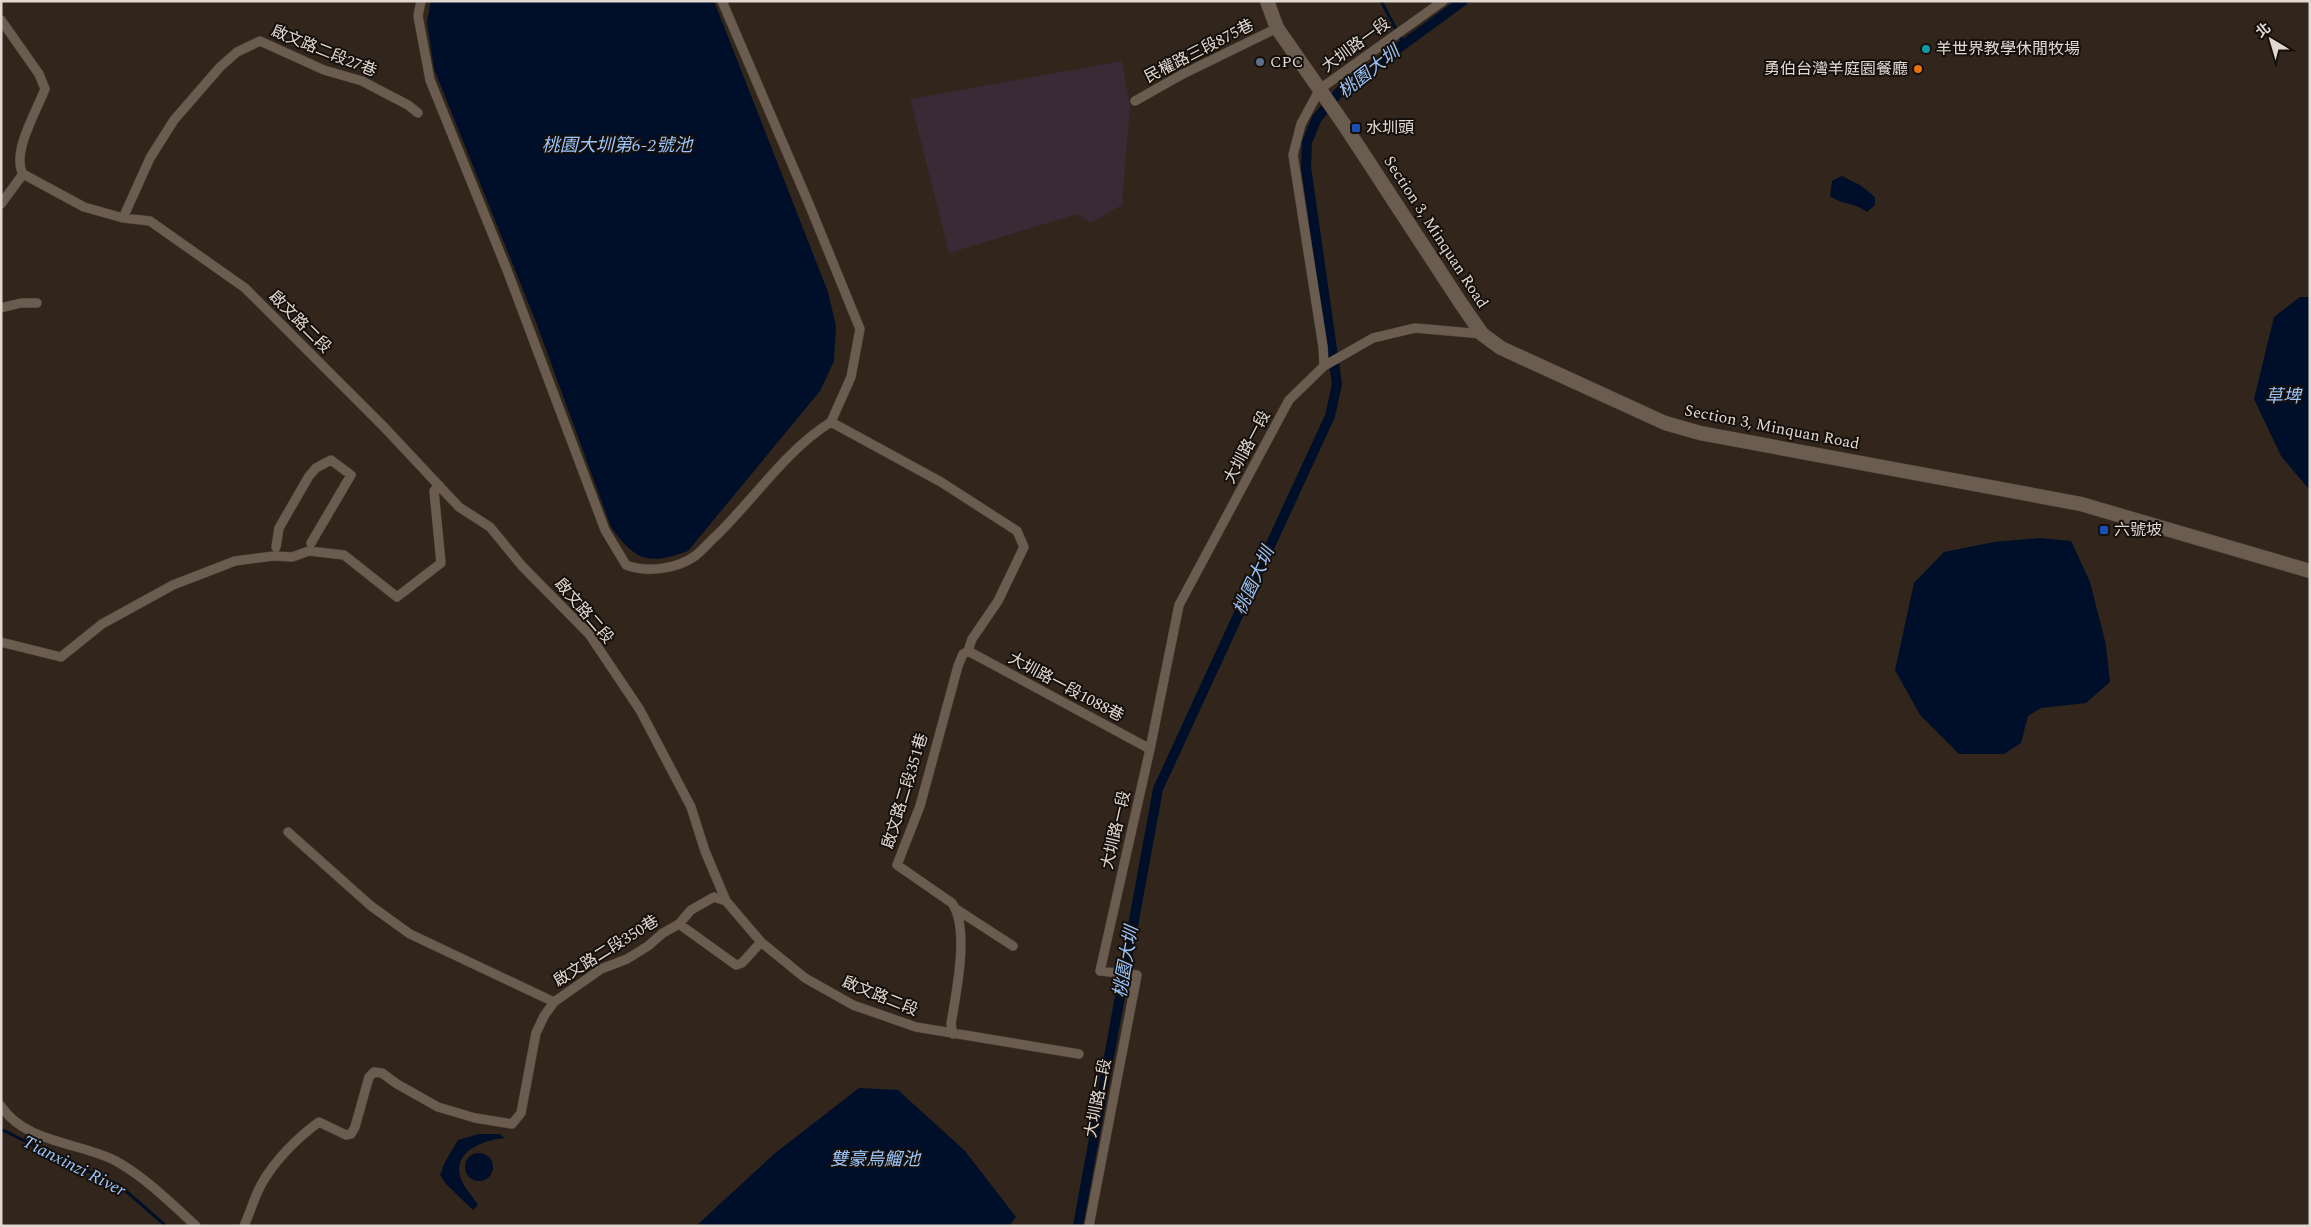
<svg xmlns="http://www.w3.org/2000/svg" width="2311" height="1227" font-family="Spectral,'Noto Sans TC',serif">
<rect width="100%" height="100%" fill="#32251b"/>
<!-- industrial -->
<path fill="#392a36" d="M 1122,61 L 1130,107 L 1122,205 L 1090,223 L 1077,214 L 949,253 L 910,99 Z"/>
<!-- water -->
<path fill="#000f29" d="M 431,1 L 714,1 L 828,292 L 836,326 L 834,361 L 820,391 L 688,551 C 649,565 636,562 611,527 L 536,322 L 434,69 L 427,22 Z
M 1842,176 L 1860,185 L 1875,197 L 1875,205 L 1867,212 C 1852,201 1844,206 1830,196 L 1832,181 Z
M 2300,297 L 2310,297 L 2310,488 L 2308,488 L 2281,456 L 2254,399 L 2274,317 Z
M 2040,538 L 2071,541 L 2090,582 L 2106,645 L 2110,682 L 2086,703 L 2041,708 L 2028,716 L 2021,743 L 2004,754 L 1959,754 L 1920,715 L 1895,670 L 1914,583 L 1944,552 L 1994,542 Z
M 859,1088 L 898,1090 L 965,1151 L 1016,1217 L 1009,1226 L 696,1226 L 774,1154 Z
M 479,1134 L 499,1134 L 505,1138 C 484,1140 451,1151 461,1179 C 464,1188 473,1196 478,1205 L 473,1210 L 446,1184 L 440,1175 L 445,1162 L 458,1140 Z
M465 1167a14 14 0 1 1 28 0a14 14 0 1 1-28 0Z"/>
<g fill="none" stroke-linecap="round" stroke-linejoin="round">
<!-- stream -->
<path stroke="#000f29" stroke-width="3" d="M 1381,1 L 1404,44
M 1,1129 L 50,1154 L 119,1185 L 166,1226"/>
<!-- canal -->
<path stroke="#000f29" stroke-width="10" d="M 1078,1226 L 1158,789 L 1330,416 L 1337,384 L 1306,167 L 1307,142 L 1317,118 L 1341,90 L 1463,1"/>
<!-- street casing -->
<g stroke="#4d433a" stroke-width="10">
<path id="street" d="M 421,1 L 418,16 L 430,80 L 507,270 L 605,530 L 626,565 C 647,573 677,569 695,556 C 703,550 710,541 717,535 C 755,498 786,450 831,422 L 941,482 L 1017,531 L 1024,547 L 998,601 L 972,639 L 968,651
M 722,1 L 809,204 L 860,329 L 851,377 L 831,422
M 1,20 L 39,74 L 45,89 C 37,110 11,153 23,174 L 84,207 L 123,218 L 150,221 L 245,288 L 384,427 L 459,507 L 490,527 L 522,566 L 589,634 L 640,710 L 691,807 L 705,851 L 726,901 L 761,942 L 805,978 L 853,1005 L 916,1027 L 1079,1054
M 1135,101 L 1181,75 L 1277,28
M 1,204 L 23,174
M 123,218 L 150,158 L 174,120 L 220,67 L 237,52 L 260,41 L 324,70 L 362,81 L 408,105 L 418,113
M 1,308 L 21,303 L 37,303
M 1324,366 L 1373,338 L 1415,328 L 1482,334
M 276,547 L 279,528 L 309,476 L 316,468 L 331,460 L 351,475 L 311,543
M 1,642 L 61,657 L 102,624 L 173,585 L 235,561 L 274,556 L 292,557 L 309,551 L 344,555 L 397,597 L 441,563 L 434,491 L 439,485
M 968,651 L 1150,749
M 288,832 L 371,906 L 410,934 L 554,1002
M 956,909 L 1013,946
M 679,924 L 736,965 L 742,963 L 761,942
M 953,1034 L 951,1024 C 956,993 970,929 952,903 L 897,865 L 920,806 L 958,666 L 963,654 L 968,651
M 1,1106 C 25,1143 79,1142 116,1161 C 146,1178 171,1203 196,1226
M 244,1226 C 250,1213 254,1198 261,1185 C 274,1161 297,1138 319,1122 L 346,1135 L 351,1134 L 355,1127 L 369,1077 L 374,1072 L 382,1073 L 397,1084 L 438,1107 L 475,1118 L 512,1124 L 521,1113 L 536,1033 L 544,1016 L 554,1002 L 601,969 L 627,959 L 648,946 L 663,933 L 679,924 L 691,910 L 714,897 L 726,901
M 1089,1226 L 1137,975 L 1100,971 L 1150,749 L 1179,605 L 1289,400 L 1324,366 L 1323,347 L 1293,155 L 1301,124 L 1320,89 L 1443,1"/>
</g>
<!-- secondary casing -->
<g stroke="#4d433a" stroke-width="15">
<path id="secondary" d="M 1267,1 L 1277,28 L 1343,123 L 1460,302 L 1482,334 L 1501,348 L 1665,423 L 1700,433 L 2081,504 L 2310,571"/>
</g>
<!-- street -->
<use href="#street" stroke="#6b5c50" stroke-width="9"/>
<!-- secondary -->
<use href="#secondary" stroke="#6b5c50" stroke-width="14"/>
</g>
<!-- markers -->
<circle fill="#0f9aa8" stroke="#15100b" stroke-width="2" cx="1926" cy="49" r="5"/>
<circle fill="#5c6f8a" stroke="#15100b" stroke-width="2" cx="1260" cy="62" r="5"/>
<circle fill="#e8710a" stroke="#15100b" stroke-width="2" cx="1918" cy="69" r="5"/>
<g fill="#1a4fb4" stroke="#15100b" stroke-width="2">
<rect x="1351" y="123" width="10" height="10" rx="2.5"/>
<rect x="2099" y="525" width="10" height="10" rx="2.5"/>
</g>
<g text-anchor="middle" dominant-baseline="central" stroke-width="4" stroke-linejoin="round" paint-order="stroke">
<!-- street labels -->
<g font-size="16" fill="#e1d8d1" stroke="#15100b">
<text transform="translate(1356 45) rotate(-36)">大圳路一段</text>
<text transform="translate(324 51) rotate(22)">啟文路二段27巷</text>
<text transform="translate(1199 51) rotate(-27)">民權路三段875巷</text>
<text transform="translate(1436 232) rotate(57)">Section 3, Minquan Road</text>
<text transform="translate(300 322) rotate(45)">啟文路二段</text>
<text transform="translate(1772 427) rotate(11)">Section 3, Minquan Road</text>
<text transform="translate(1247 447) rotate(-62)">大圳路一段</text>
<text transform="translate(584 611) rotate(49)">啟文路二段</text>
<text transform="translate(1066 687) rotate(28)">大圳路一段1088巷</text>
<text transform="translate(905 791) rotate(-73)">啟文路二段351巷</text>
<text transform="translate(1116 830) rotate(-77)">大圳路一段</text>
<text transform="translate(606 951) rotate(-32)">啟文路二段350巷</text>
<text transform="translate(880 996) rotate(22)">啟文路二段</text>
<text transform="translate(1098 1098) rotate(-79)">大圳路二段</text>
</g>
<!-- poi labels -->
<g font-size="16" fill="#e1d8d1" stroke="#15100b" text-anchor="start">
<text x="1936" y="49">羊世界教學休閒牧場</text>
<text x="1270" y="62">CPC</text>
<text x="1908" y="69" text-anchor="end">勇伯台灣羊庭園餐廳</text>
<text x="1366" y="128">水圳頭</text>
<text x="2114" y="530">六號坡</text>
</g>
<!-- water labels -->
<g font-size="18" font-style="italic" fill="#9bc4fc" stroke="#15100b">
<text transform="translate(1369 72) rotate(-38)">桃園大圳</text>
<text x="617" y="145">桃園大圳第6-2號池</text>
<text x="2283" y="396">草埤</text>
<text transform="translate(1254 581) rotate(-65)">桃園大圳</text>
<text transform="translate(1126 962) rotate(-80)">桃園大圳</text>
<text x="875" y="1159">雙豪烏鰡池</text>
<text transform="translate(74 1166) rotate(27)">Tianxinzi River</text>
</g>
</g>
<!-- border -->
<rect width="2311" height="1227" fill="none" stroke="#e1d8d1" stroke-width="5"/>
<!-- north arrow -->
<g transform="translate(2271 40) rotate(322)" stroke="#15100b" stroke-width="4" paint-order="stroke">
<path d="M0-4L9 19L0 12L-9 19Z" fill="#e1d8d1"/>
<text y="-8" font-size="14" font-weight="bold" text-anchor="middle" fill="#e1d8d1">北</text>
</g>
</svg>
